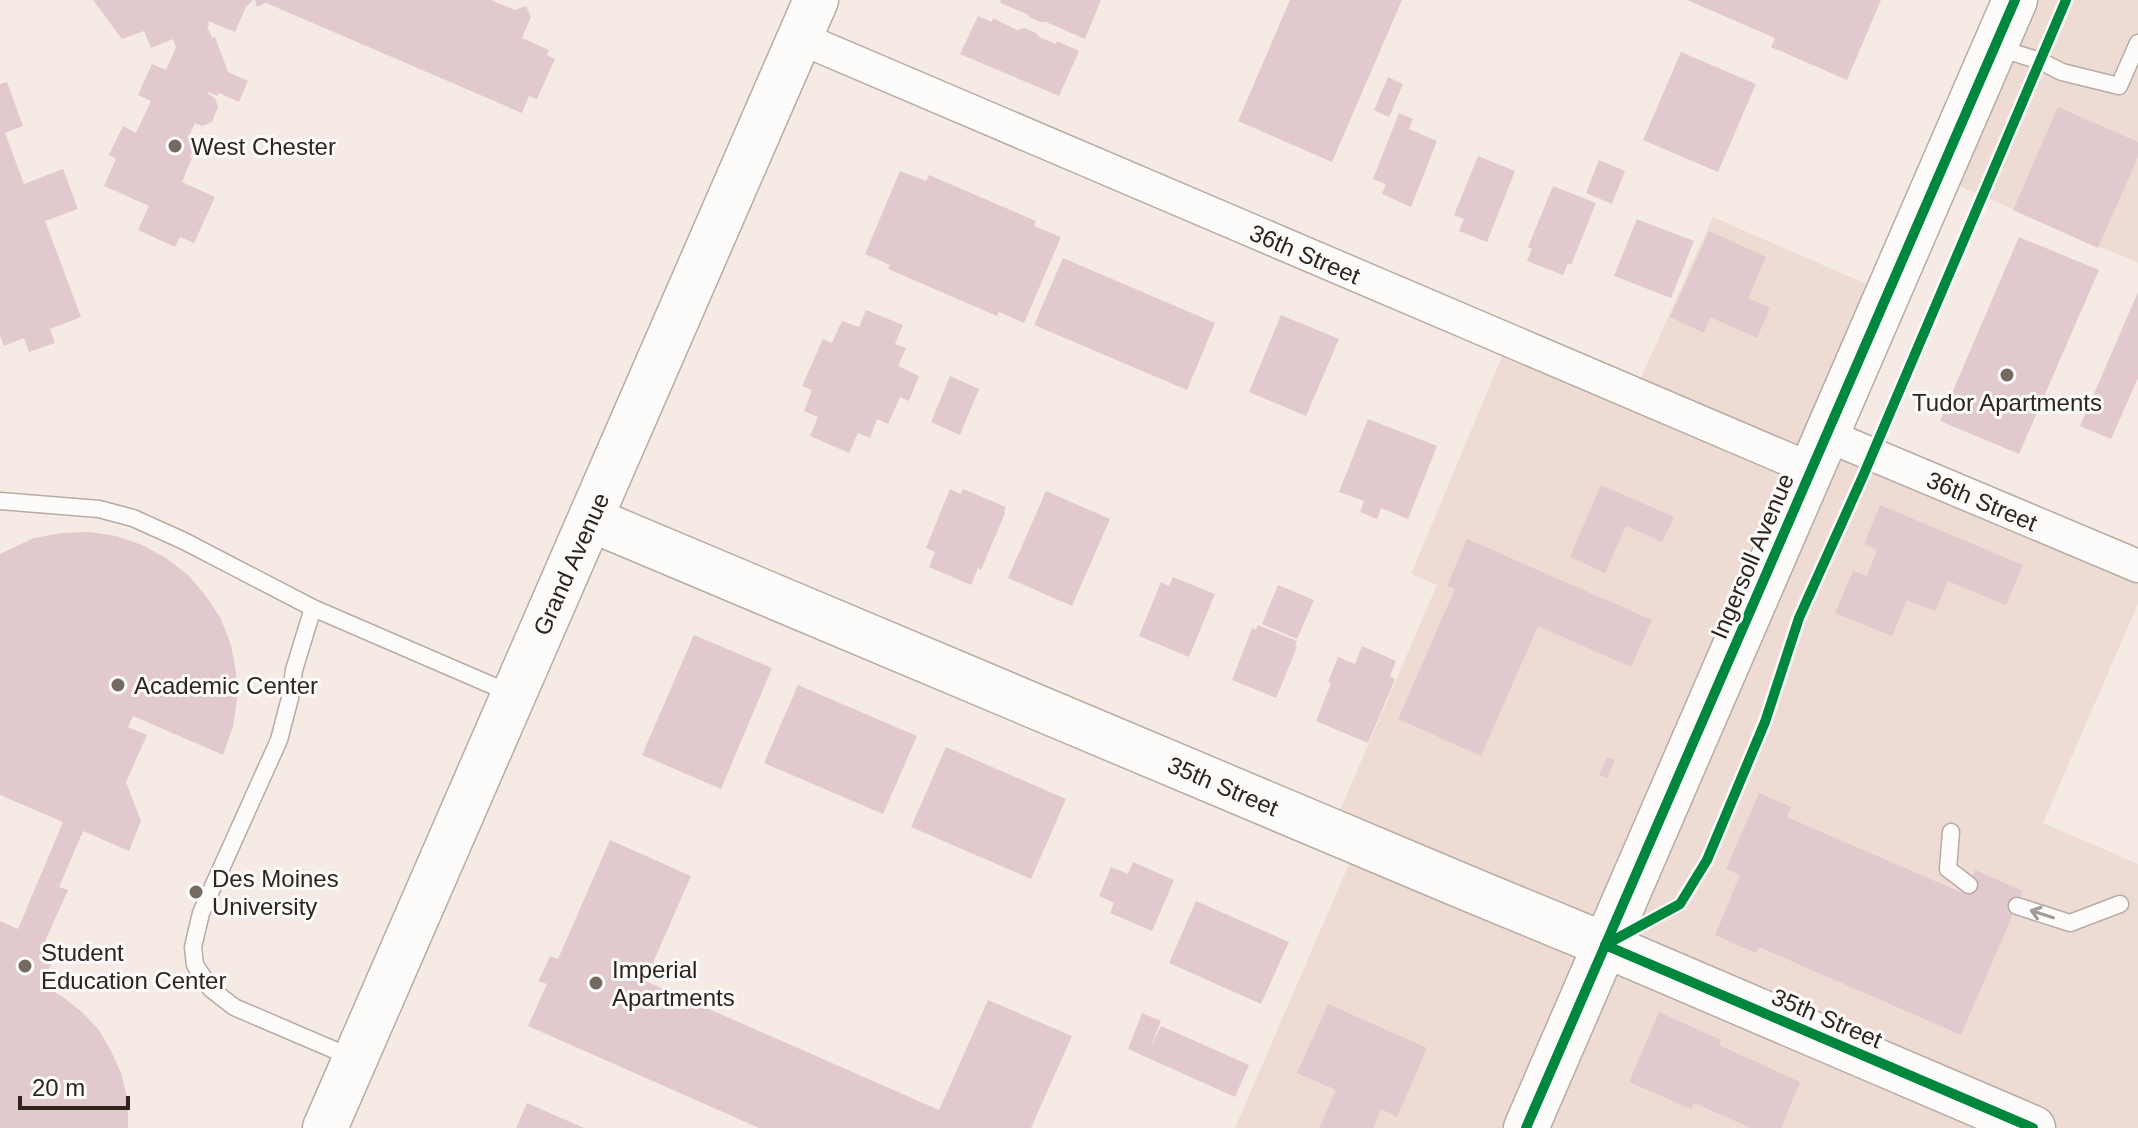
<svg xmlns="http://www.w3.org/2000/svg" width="2138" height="1128" font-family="Helvetica,sans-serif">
<rect width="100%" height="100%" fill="#f6ebe4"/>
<!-- commercial -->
<path fill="#eedcd4" d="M 2015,0 L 2138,0 L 2138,263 L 1938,177 Z
M 1713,217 L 1887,293 L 1826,435 L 2138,566 L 2138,604 L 2043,823 L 2138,864 L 2138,1128 L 1235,1128 L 1358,843 L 1331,831 L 1437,585 L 1411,574 L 1509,340 L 1634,393 Z"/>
<!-- building -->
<path fill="#e1c9cd" d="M 93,0 L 253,0 L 246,7 L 235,32 L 208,21 L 209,25 L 207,26 L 212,38 L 215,37 L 228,72 L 248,81 L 239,102 L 219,93 L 217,96 L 209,92 L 208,94 L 215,98 L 218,107 L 212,122 L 202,126 L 195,123 L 188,138 L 197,142 L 190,157 L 192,158 L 182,182 L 215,197 L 194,243 L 180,237 L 175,247 L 138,230 L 149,206 L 104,186 L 116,159 L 109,155 L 123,126 L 136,133 L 151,101 L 138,95 L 152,64 L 166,70 L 176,47 L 173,39 L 151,48 L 144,31 L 122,39 Z
M 255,0 L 491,0 L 515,10 L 526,6 L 531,17 L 522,38 L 549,50 L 547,55 L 555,59 L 537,99 L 529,96 L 522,113 L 266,3 L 257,7 Z
M 1001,0 L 1101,0 L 1085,39 L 1046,22 L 1040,22 L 1031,18 L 1027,14 L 1000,3 Z
M 1290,0 L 1402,0 L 1332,162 L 1238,121 Z
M 1687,0 L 1881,0 L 1847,80 L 1771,47 L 1775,38 Z
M 978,16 L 992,22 L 993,18 L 1017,30 L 1024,28 L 1036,33 L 1039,37 L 1056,44 L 1057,41 L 1079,51 L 1059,96 L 960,54 Z
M 1681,52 L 1756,84 L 1718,172 L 1643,140 Z
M 1388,77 L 1403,84 L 1389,117 L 1374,110 Z
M 7,82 L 23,126 L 5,133 L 24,184 L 63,169 L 78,209 L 45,221 L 81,317 L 50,329 L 55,343 L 29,352 L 24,338 L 4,346 L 0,336 L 0,84 Z
M 2058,107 L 2138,142 L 2138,157 L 2098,248 L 2013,210 Z
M 1399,113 L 1413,119 L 1409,129 L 1437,141 L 1411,207 L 1382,194 L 1386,184 L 1373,179 Z
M 1478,156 L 1515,171 L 1487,242 L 1459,231 L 1464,219 L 1454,215 Z
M 1599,160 L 1625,171 L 1612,204 L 1586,193 Z
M 900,171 L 926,181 L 929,175 L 1036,221 L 1034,226 L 1061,237 L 1024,323 L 999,312 L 997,316 L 888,269 L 890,265 L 865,254 Z
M 1553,186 L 1596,203 L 1571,265 L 1568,263 L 1563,275 L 1527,261 L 1532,249 L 1528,247 Z
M 1637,219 L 1694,241 L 1671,298 L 1614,276 Z
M 1709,231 L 1766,257 L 1748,298 L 1770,308 L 1757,338 L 1710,317 L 1704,333 L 1670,317 Z
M 2019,237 L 2099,270 L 2019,454 L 1940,421 Z
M 1063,258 L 1215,323 L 1187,390 L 1034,325 Z
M 2138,292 L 2138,378 L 2111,439 L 2080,426 Z
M 866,310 L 903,325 L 895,344 L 906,348 L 898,366 L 919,376 L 909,401 L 900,397 L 888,424 L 877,419 L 870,438 L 858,433 L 849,453 L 810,436 L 818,417 L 804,411 L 812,390 L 802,386 L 823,339 L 832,343 L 842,321 L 859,327 Z
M 1281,315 L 1339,339 L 1306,416 L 1249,392 Z
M 950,376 L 979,389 L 960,435 L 931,422 Z
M 1368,419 L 1437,446 L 1408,519 L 1381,508 L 1377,519 L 1360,512 L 1364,501 L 1339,492 Z
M 1601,485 L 1674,517 L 1662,542 L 1626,526 L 1605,573 L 1570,557 Z
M 950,489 L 961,494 L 963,489 L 1006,507 L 1004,512 L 1005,513 L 981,570 L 978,568 L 971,585 L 929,567 L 935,552 L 926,548 Z
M 1046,491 L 1110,519 L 1072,606 L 1008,578 Z
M 1880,505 L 2023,565 L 2006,605 L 1948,581 L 1935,611 L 1907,600 L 1892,636 L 1835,613 L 1853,571 L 1867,576 L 1877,550 L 1864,544 Z
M 89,532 L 116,536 L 142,545 L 166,558 L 188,575 L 206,596 L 221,619 L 231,645 L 236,672 L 237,699 L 233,727 L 223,755 L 133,716 L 128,727 L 147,735 L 126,782 L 141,821 L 129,851 L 83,831 L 59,887 L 68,890 L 45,941 L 59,946 L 42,985 L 63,997 L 82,1012 L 99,1030 L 111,1051 L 121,1073 L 128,1101 L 128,1128 L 0,1128 L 0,921 L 18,929 L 63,822 L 0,795 L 0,554 L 34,538 L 61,533 Z
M 1467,539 L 1652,620 L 1631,667 L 1538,626 L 1481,756 L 1398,719 L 1455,589 L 1447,586 Z
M 1173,577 L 1215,594 L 1189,657 L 1139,636 L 1161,582 L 1169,586 Z
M 1278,585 L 1314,600 L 1297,639 L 1262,624 Z
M 1258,625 L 1297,641 L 1295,646 L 1297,647 L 1276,698 L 1232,680 L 1252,628 L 1256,630 Z
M 694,635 L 772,668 L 721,789 L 642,755 Z
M 1362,646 L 1396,661 L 1390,676 L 1395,679 L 1368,743 L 1316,721 L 1331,683 L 1328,682 L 1338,657 L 1355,664 Z
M 798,685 L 917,736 L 883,814 L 764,763 Z
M 946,747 L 1066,799 L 1031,879 L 911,827 Z
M 1607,757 L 1615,760 L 1607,778 L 1599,775 Z
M 1759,793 L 1791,807 L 1787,817 L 1965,894 L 1975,870 L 2023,891 L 1961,1035 L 1759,947 L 1756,953 L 1715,935 L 1740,875 L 1726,869 Z
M 610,840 L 691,876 L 645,981 L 939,1110 L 988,1000 L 1072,1036 L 1031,1128 L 759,1128 L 528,1026 L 547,984 L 538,981 L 541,976 L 550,956 L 558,959 Z
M 1133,862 L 1174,880 L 1152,931 L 1110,913 L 1114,903 L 1099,896 L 1111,867 L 1128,874 Z
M 1196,901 L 1289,942 L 1261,1004 L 1169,963 Z
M 1328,1004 L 1427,1048 L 1397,1117 L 1381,1109 L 1373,1128 L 1319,1128 L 1336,1090 L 1297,1073 Z
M 1659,1012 L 1721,1040 L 1719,1045 L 1800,1082 L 1781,1128 L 1751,1128 L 1694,1103 L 1691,1109 L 1629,1082 Z
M 1142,1013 L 1161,1021 L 1150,1048 L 1161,1026 L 1249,1065 L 1235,1097 L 1128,1049 Z
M 527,1103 L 584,1128 L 516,1128 Z"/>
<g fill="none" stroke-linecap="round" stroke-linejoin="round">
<!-- lane casing -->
<g stroke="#b6aca5" stroke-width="19">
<path id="lane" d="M 1996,47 L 2040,61 L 2062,72 L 2119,86 L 2138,43
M 0,501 L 99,509 L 133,518 L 184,541 L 313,608 L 512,694
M 313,608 L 294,670 L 290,698 L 279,740 L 201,913 L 193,947 L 195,965 L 211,989 L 234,1007 L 353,1058
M 1951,832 L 1948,869 L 1969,885
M 2017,906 L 2070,923 L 2120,904"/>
</g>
<!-- street casing -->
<g stroke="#b6aca5" stroke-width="35">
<path id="street" d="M 800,38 L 1811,469
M 1826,435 L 2138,566"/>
</g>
<!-- secondary casing -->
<g stroke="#b6aca5" stroke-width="47">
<path id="secondary" d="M 590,519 L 1474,891 L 1605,945 L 2033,1128
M 325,1128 L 816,0
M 1526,1128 L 2015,0"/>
</g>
<!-- lane -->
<use href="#lane" stroke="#fefcfb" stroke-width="16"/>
<!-- street -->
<use href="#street" stroke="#fefcfb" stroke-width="32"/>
<!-- secondary -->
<use href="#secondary" stroke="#fefcfb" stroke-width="44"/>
<!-- cycleway casing -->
<g stroke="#fbfbfb" stroke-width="15">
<path id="cycleway" d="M 1605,945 L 1680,904 L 1707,860 L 1765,722 L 1799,618 L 1863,476 L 2066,0
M 1605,945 L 2033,1128
M 1526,1128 L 2015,0"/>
</g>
<!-- cycleway -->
<use href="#cycleway" stroke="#00873e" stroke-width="10"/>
</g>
<!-- one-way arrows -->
<defs><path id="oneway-shaft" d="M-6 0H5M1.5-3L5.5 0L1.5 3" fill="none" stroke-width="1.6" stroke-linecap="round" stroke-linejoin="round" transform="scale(2)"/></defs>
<use stroke="#a19b97" href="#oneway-shaft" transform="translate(2042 914) rotate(-162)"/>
<!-- markers -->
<g fill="#756a62" stroke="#fbfbfb" stroke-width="3">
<circle cx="175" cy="146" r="8"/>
<circle cx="2007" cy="375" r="8"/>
<circle cx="118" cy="685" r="8"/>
<circle cx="196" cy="892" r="8"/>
<circle cx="25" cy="966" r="8"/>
<circle cx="596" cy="983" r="8"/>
</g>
<g text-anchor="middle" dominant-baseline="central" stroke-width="6" stroke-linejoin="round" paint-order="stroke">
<!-- poi labels -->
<g font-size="24" fill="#30241c" stroke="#fbfbfb" text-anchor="start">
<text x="191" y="146">West Chester</text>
<text x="2007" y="402" text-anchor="middle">Tudor Apartments</text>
<text x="134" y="685">Academic Center</text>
<text x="212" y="878">Des Moines<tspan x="212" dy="28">University</tspan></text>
<text x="41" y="952">Student<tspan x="41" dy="28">Education Center</tspan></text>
<text x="612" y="969">Imperial<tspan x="612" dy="28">Apartments</tspan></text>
</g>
<!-- street labels -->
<g font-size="24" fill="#30241c" stroke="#fbfbfb">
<text transform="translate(1305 254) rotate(23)">36th Street</text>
<text transform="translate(1982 501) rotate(23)">36th Street</text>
<text transform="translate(1752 556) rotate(-67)">Ingersoll Avenue</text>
<text transform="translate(571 564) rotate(-66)">Grand Avenue</text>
<text transform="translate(1223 786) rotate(23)">35th Street</text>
<text transform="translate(1827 1018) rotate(23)">35th Street</text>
</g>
</g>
<!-- scale -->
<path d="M20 1096v12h108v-12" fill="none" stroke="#30241c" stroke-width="4"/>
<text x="32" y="1096" font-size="24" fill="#30241c" stroke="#fbfbfb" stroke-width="6" paint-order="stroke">20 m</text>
</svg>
